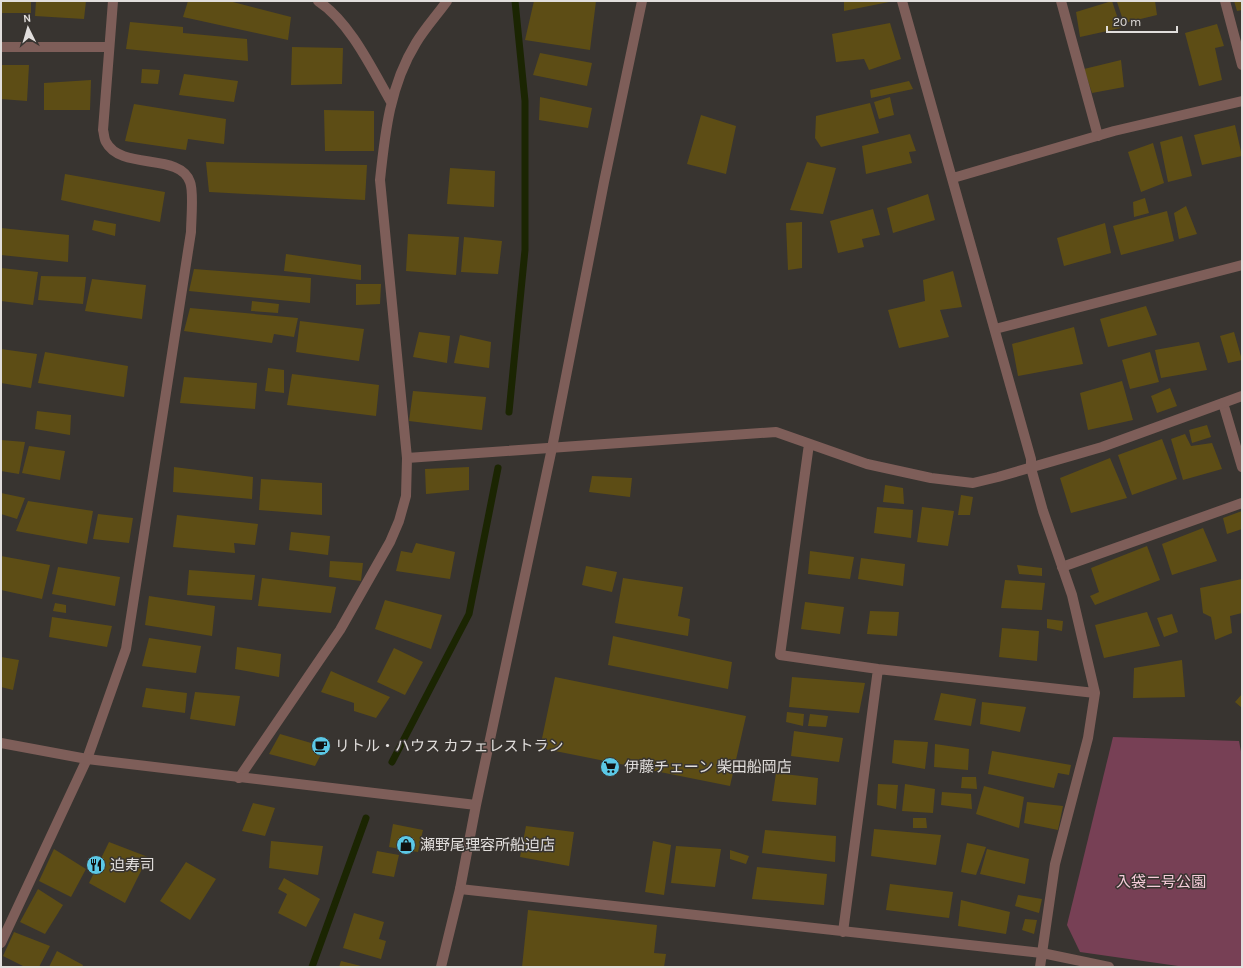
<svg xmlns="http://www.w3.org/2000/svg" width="1243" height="968" font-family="Karla,'Noto Sans JP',sans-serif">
<rect width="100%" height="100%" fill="#383430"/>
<!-- green -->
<path fill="#774055" d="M 1113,737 L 1239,741 L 1242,757 L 1242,967 L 1185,967 L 1080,952 L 1067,925 Z"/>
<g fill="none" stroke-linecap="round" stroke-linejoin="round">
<!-- stream -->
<path stroke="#1b2502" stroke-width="7" d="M 509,412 L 525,250 L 525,101 L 515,1
M 392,762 L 469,614 L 498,468
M 312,967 L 366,818"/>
</g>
<!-- building -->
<path fill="#5d4d15" d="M 1,1 L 31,1 L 31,13 L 1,13 Z
M 36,1 L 86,1 L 84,19 L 35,16 Z
M 188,1 L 229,1 L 291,17 L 288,40 L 183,17 Z
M 534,1 L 596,1 L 590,50 L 525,40 Z
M 844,1 L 888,1 L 889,2 L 844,11 Z
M 1112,1 L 1121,28 L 1080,37 L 1076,12 Z
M 1121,1 L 1155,1 L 1157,15 L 1124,23 L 1117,2 Z
M 1234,1 L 1242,1 L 1242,10 L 1237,11 Z
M 130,22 L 183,27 L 183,33 L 247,39 L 248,61 L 126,49 Z
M 890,23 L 901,59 L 869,70 L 864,59 L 836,62 L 832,34 Z
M 1217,24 L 1224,46 L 1215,48 L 1222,80 L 1199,86 L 1185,33 Z
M 292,47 L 343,48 L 342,84 L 291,85 Z
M 540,53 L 592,63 L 587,86 L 533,75 Z
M 1121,60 L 1124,87 L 1092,93 L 1084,69 Z
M 1,65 L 29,65 L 27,101 L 1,99 Z
M 142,69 L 160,70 L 158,84 L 141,83 Z
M 184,74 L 238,81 L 234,102 L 179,95 Z
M 91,80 L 90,110 L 44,110 L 44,83 Z
M 909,81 L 913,89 L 871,98 L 870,90 Z
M 540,97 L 592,108 L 588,128 L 539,120 Z
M 890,97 L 894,115 L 879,119 L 874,102 Z
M 870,103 L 879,133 L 821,147 L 815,138 L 816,116 Z
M 134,104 L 226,119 L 224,144 L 188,139 L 186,150 L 125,141 Z
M 324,110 L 374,111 L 374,151 L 325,151 Z
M 701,115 L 736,126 L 726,174 L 687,164 Z
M 1235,125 L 1242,156 L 1202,165 L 1194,135 Z
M 910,134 L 916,151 L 909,152 L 912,163 L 866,174 L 862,146 Z
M 1182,136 L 1192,176 L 1168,182 L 1160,142 Z
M 1153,143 L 1164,183 L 1141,192 L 1128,152 Z
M 206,162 L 367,165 L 365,200 L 209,192 Z
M 807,162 L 836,168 L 823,214 L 790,210 Z
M 450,168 L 495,171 L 494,207 L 447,204 Z
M 65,174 L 165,192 L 160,222 L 61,200 Z
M 928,194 L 935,220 L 893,233 L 887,208 Z
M 1145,198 L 1149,213 L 1134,217 L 1133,202 Z
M 1186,206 L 1197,234 L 1179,239 L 1174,213 Z
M 873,209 L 880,235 L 862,239 L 864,247 L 838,253 L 830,221 Z
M 1167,211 L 1174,241 L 1121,255 L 1113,226 Z
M 94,220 L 116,224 L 115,236 L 92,230 Z
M 802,222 L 802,268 L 788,270 L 786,223 Z
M 1105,223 L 1111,253 L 1064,266 L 1057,238 Z
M 1,228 L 69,235 L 68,262 L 1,255 Z
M 408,234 L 459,237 L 456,275 L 406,271 Z
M 464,237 L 502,241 L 498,274 L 461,272 Z
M 286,254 L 361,265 L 361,280 L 284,271 Z
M 1,268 L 38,272 L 33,305 L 1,301 Z
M 194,269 L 311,278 L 310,303 L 189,291 Z
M 953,271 L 962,307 L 940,310 L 949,337 L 899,348 L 888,310 L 925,301 L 923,280 Z
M 41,276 L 86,277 L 83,304 L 38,300 Z
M 92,279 L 146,285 L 142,319 L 85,311 Z
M 356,284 L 381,284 L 380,304 L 356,305 Z
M 252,301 L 279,304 L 278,313 L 251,311 Z
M 1146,306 L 1157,335 L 1108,347 L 1100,319 Z
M 190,308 L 298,318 L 294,337 L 274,334 L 272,343 L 184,331 Z
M 300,321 L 364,329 L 359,361 L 296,352 Z
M 1074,327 L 1083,364 L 1018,376 L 1012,344 Z
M 419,332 L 450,336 L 447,363 L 413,357 Z
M 1234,332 L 1242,360 L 1228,363 L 1220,336 Z
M 460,335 L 491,342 L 489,368 L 454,363 Z
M 1199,342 L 1207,370 L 1161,378 L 1155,350 Z
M 1,349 L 37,354 L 31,388 L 1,383 Z
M 45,352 L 128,366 L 124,397 L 38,383 Z
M 1150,352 L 1159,382 L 1130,389 L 1122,360 Z
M 268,368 L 284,370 L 284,393 L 265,391 Z
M 292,374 L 379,385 L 376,416 L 287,405 Z
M 184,377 L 257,383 L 255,409 L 180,403 Z
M 1122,381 L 1133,420 L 1088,430 L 1080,393 Z
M 1170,388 L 1177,406 L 1157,413 L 1151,396 Z
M 413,391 L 486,397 L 482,430 L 409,421 Z
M 37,411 L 71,415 L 70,435 L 35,429 Z
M 1207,425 L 1211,437 L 1192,443 L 1189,430 Z
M 1185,434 L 1191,446 L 1212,443 L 1222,469 L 1183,480 L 1171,439 Z
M 1162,439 L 1177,479 L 1132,495 L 1118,455 Z
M 1,440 L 25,442 L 19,474 L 1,471 Z
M 29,446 L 65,451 L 60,480 L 22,473 Z
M 1110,458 L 1127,498 L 1071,513 L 1060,478 Z
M 174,467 L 253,477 L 252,499 L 173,492 Z
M 469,467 L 469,490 L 426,494 L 425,469 Z
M 592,476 L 632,478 L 630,497 L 589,492 Z
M 261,479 L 322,483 L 322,515 L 259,510 Z
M 885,485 L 903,488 L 904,504 L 883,502 Z
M 1,493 L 25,498 L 17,519 L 1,514 Z
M 961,495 L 973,497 L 970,515 L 958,515 Z
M 28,501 L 93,511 L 87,544 L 16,531 Z
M 877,507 L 913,510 L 911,538 L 874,533 Z
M 922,507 L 954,511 L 948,546 L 917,542 Z
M 1242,511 L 1242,529 L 1227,534 L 1223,518 Z
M 98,514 L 133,518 L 129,543 L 93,539 Z
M 177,515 L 258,524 L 255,545 L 234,543 L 235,553 L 173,547 Z
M 1203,528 L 1217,561 L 1172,575 L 1162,544 Z
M 291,532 L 330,536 L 328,555 L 289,550 Z
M 416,543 L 455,552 L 450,579 L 396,571 L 401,551 L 412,553 Z
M 1147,546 L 1160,580 L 1095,605 L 1090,596 L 1099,592 L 1091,568 Z
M 810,551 L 854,557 L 850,579 L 808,574 Z
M 1,556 L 50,565 L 42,599 L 1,590 Z
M 861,558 L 905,564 L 903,586 L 858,579 Z
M 330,561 L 363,563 L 361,581 L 329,577 Z
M 1017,565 L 1042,568 L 1042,576 L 1019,574 Z
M 586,566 L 617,572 L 612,592 L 582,585 Z
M 58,567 L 120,577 L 115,606 L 52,594 Z
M 189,570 L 255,575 L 252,600 L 187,595 Z
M 262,578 L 336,587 L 331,613 L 258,606 Z
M 623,578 L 683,587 L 678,616 L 690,619 L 688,636 L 615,623 Z
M 1242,579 L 1242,613 L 1230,616 L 1232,633 L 1215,640 L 1211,617 L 1203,613 L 1200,588 Z
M 1005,580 L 1045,583 L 1042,610 L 1001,608 Z
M 149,596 L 215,606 L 212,636 L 145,625 Z
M 385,600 L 442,615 L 431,649 L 375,629 Z
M 805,602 L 844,607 L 840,634 L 801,629 Z
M 55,603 L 66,605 L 66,613 L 53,611 Z
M 870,611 L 899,612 L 897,636 L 867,634 Z
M 1147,612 L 1160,646 L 1104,658 L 1095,625 Z
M 1172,614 L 1178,632 L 1164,637 L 1157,618 Z
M 52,617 L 112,626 L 107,647 L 49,637 Z
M 1047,619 L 1063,621 L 1062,631 L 1047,628 Z
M 1002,628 L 1039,631 L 1037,661 L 999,657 Z
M 613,636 L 732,662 L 728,689 L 608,665 Z
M 149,638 L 201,646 L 196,673 L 142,666 Z
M 237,647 L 281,654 L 279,677 L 235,669 Z
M 394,648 L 423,662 L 405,695 L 377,682 Z
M 1,657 L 19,660 L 13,690 L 1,687 Z
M 1182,660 L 1185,697 L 1133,698 L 1134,668 Z
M 331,671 L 390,697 L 376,718 L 354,711 L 354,703 L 321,692 Z
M 555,677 L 746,716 L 730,786 L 540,748 Z
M 792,677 L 865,683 L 859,713 L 789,707 Z
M 146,688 L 187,693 L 185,713 L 142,707 Z
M 195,692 L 240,696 L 235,726 L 190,719 Z
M 941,693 L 976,699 L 971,726 L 934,720 Z
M 1242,694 L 1242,708 L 1235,702 Z
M 982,702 L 1026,707 L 1020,732 L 980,724 Z
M 787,712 L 804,714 L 803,726 L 786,722 Z
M 810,714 L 828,716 L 826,727 L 808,726 Z
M 794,731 L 843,738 L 839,762 L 791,756 Z
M 280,734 L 325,747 L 315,766 L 269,754 Z
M 894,740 L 928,742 L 925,769 L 892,763 Z
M 935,744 L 969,749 L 968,770 L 934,767 Z
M 992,751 L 1071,765 L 1069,775 L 1058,773 L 1054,788 L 988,774 Z
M 776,773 L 818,778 L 816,805 L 772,801 Z
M 962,777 L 976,777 L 977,789 L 961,788 Z
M 878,784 L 898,785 L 896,809 L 877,805 Z
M 905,784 L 935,789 L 933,813 L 902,811 Z
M 984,786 L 1024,797 L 1019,828 L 976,814 Z
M 942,792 L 971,794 L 972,809 L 941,805 Z
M 1027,802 L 1063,806 L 1058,830 L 1024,823 Z
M 253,803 L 275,808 L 265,836 L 242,831 Z
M 913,818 L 926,818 L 927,828 L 913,828 Z
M 393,824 L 423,830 L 418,852 L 389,847 Z
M 526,826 L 574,832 L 569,866 L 520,857 Z
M 874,829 L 941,835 L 936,865 L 871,856 Z
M 765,830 L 836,836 L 835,862 L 762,853 Z
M 271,841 L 323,846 L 318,875 L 269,868 Z
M 653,841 L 671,845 L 664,895 L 645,892 Z
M 109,842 L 148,857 L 125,903 L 89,883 Z
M 967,843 L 986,847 L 976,875 L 961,872 Z
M 676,846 L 721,849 L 715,887 L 671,883 Z
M 54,849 L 86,869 L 71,897 L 39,881 Z
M 987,849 L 1029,859 L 1025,884 L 980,874 Z
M 730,850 L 749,856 L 746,864 L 730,859 Z
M 377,851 L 399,855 L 394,877 L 372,873 Z
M 186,862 L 216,879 L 190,920 L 160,901 Z
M 757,867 L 827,874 L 824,905 L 752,899 Z
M 284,878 L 320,899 L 306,927 L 278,913 L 287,894 L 278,889 Z
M 890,884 L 953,892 L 949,918 L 886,910 Z
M 38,889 L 63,905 L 45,934 L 20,922 Z
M 1018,895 L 1042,899 L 1039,913 L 1015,906 Z
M 961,900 L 1010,912 L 1006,934 L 958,926 Z
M 528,910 L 657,925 L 654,953 L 666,954 L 664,967 L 522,967 Z
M 354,913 L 384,922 L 379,939 L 386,941 L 381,959 L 343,948 Z
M 1025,919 L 1037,920 L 1034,934 L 1022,930 Z
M 14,932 L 50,946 L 39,967 L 25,967 L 3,956 Z
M 57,951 L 83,965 L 82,967 L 49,967 Z
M 341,961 L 361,966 L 361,967 L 339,967 Z"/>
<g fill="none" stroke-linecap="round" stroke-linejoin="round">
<!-- service -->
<path stroke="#7e5e59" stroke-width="10" d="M 1061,1 L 1098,136
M 995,329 L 1242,265
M 1223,403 L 1242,467
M 1062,567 L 1242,503"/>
<!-- minor -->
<path stroke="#7e5e59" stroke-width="10" d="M 318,1 C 350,22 372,69 391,102
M 902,1 L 1031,459 L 1031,468 L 1043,511 L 1072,595 L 1095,693 L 1088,738 L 1055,864 L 1040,967
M 1225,1 L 1242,65
M 1,47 L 108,47
M 953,178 L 1114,131 L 1242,101
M 809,444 L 780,655 L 878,669 L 1095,693
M 407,458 L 776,432 L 867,464 L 931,478 L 973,483 L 998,477 L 1102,447 L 1242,396
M 239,778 L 340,630 L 390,542 L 399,521 L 406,496 L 407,458 L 380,180 C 385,132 390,85 416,43 C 425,28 437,15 447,1
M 460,889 L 1042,953 L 1109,967
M 843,932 L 878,669
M 1,943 L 87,759 L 126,649 L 191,232 C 191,221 194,191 190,182 C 180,152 121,171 106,142 C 104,139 104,133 103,130 L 113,1"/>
<!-- tertiary -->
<path stroke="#7e5e59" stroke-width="10" d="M 1,743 L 87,759 L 476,805
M 441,967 L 460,889 L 476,805 L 552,448 L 604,182 L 642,1"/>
</g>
<!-- icons -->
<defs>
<g id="cafe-disc" transform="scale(1)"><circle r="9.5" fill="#5bc8e6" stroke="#383430"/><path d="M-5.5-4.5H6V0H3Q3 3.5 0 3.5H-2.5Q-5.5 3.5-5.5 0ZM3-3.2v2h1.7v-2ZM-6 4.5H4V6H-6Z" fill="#111"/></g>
<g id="supermarket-disc" transform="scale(1)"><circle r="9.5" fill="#5bc8e6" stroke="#383430"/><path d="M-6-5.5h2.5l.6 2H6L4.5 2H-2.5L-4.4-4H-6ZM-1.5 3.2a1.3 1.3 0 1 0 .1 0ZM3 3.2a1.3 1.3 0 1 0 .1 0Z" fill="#111"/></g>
<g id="shop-disc" transform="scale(1)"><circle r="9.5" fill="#5bc8e6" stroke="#383430"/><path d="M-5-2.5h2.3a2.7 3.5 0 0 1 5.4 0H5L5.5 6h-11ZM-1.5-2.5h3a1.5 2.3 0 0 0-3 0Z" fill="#111"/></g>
<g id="restaurant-disc" transform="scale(1)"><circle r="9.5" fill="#5bc8e6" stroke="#383430"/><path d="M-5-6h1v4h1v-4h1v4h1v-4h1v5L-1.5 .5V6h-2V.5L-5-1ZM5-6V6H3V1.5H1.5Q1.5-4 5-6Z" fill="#111"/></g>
</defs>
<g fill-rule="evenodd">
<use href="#cafe-disc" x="321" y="746"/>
<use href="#supermarket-disc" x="610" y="767"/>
<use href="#shop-disc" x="406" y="845"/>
<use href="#restaurant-disc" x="96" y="865"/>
</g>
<g text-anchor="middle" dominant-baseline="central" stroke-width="3" stroke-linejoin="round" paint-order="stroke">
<!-- poi labels -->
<g font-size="15" fill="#e1dedc" stroke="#383430" text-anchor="start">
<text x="335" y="746">リトル・ハウス カフェレストラン</text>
<text x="624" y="767">伊藤チェーン 柴田船岡店</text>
<text x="420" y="845">瀬野尾理容所船迫店</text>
<text x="110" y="865">迫寿司</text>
</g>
<!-- park labels -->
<g font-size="15" fill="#f5ccd9" stroke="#383430">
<text x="1161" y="882">入袋二号公園</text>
</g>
</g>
<!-- border -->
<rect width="1243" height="968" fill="none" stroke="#e1dedc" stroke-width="4"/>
<!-- north arrow -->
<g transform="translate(28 28) rotate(355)" stroke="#383430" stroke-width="3" paint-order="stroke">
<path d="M0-3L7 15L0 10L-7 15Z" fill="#e1dedc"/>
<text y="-6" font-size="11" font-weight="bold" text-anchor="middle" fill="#e1dedc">N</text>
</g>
<!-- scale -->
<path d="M1107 26v6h70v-6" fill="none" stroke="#e1dedc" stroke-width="2"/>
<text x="1113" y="26" font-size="12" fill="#e1dedc" stroke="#383430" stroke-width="3" paint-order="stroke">20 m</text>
</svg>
